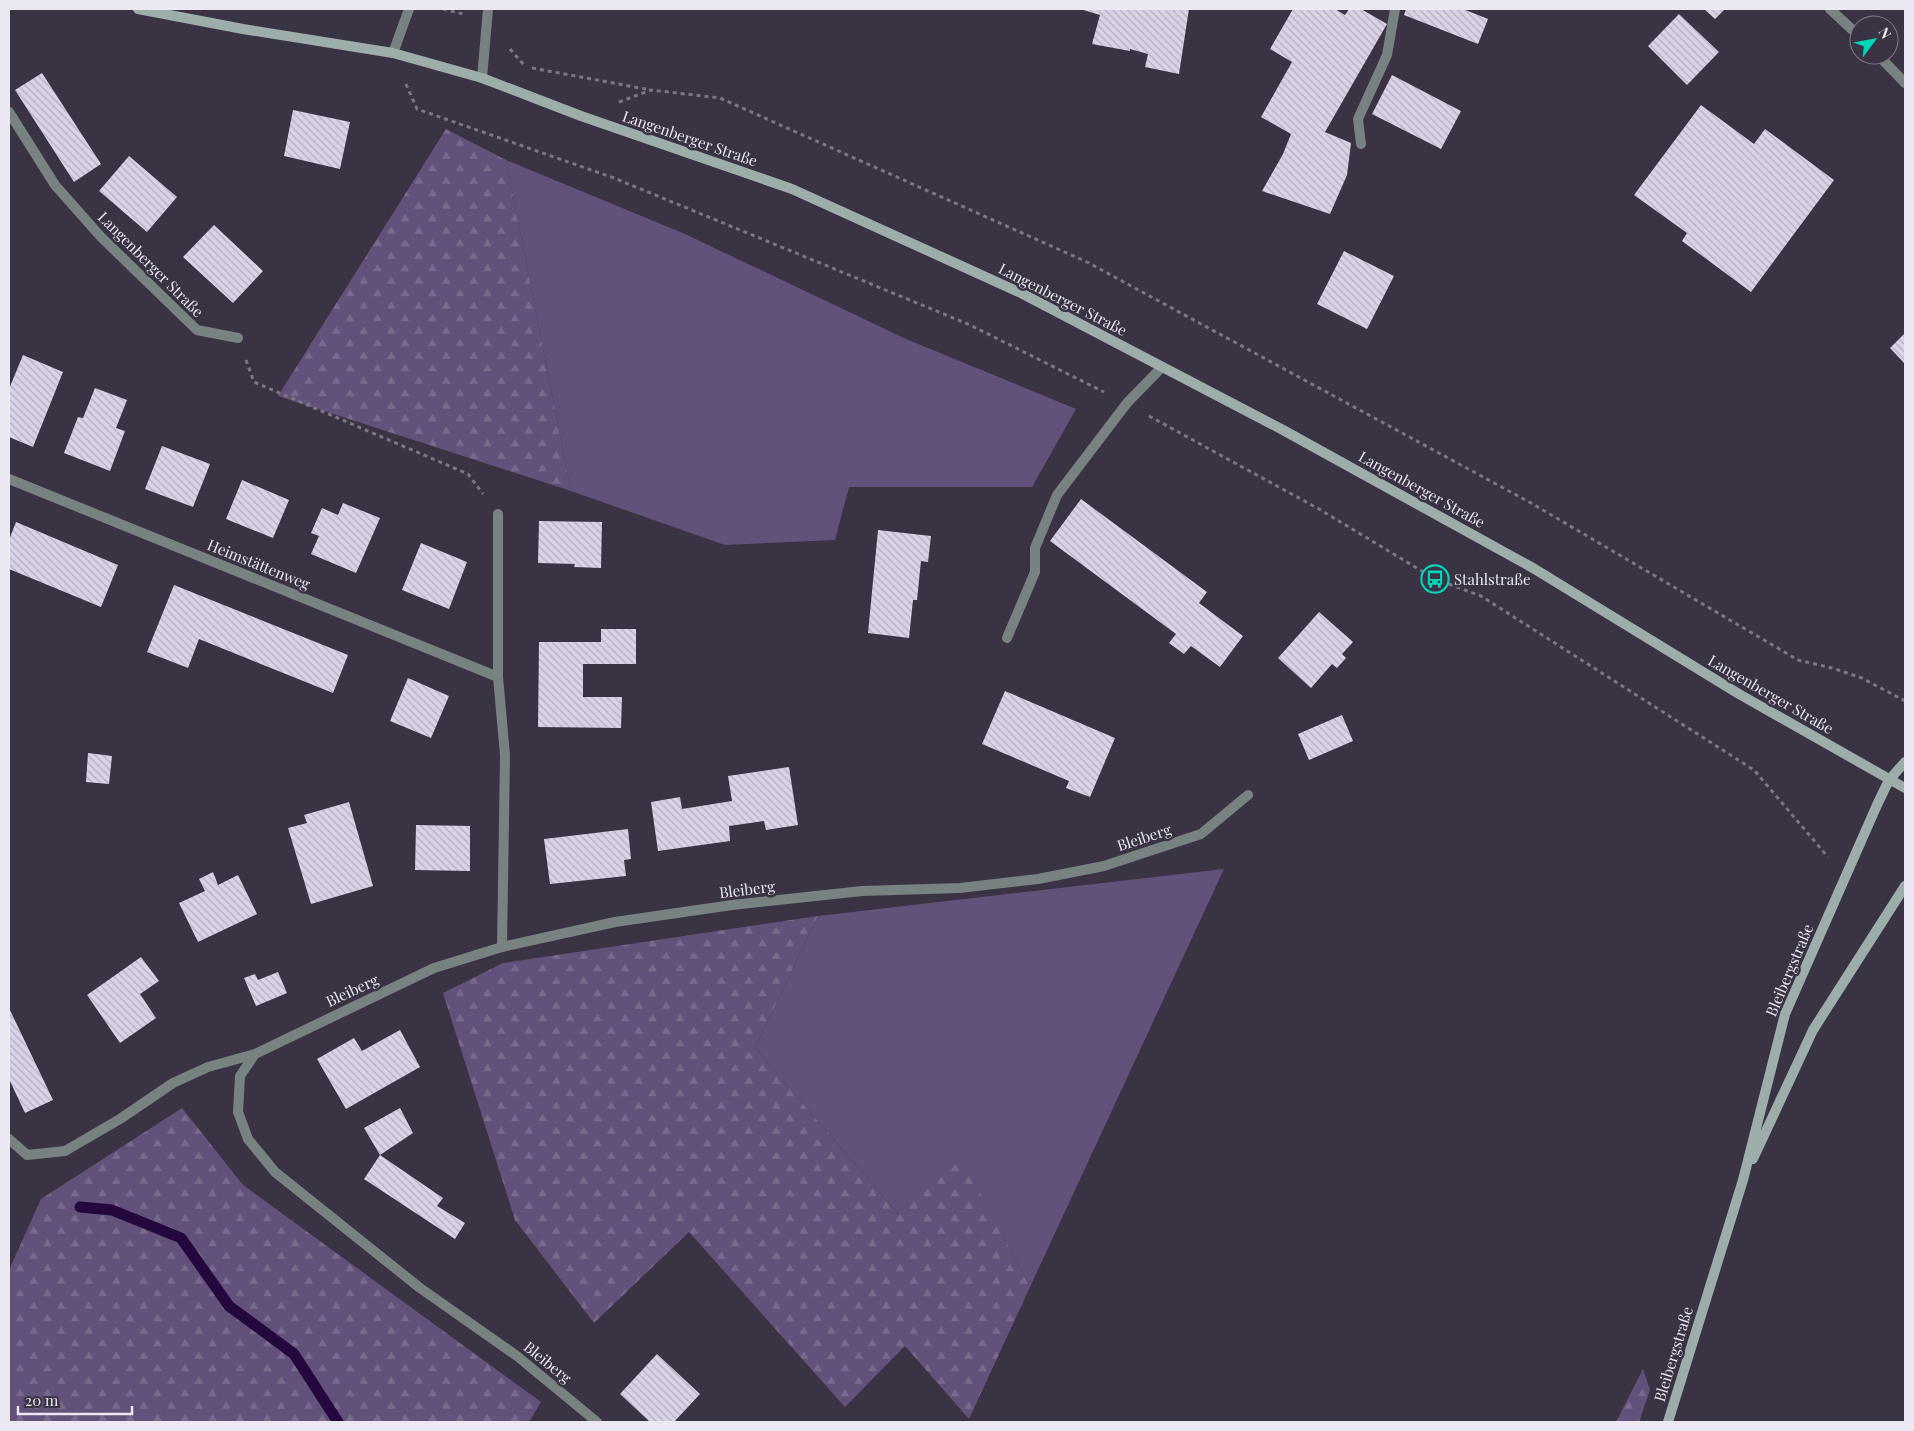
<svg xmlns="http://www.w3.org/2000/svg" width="1914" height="1431" font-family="'Playfair Display',serif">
<defs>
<pattern id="forest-firs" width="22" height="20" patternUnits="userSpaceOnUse" patternTransform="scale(1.25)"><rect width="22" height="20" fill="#62517a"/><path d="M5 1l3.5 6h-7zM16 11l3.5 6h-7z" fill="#796a8d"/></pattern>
<pattern id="building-back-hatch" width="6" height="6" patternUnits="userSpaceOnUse" patternTransform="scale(1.25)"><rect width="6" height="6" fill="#dad2e6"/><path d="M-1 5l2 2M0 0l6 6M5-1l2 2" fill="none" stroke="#b5afbf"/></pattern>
</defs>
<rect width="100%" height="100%" fill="#393343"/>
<!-- grass -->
<path fill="#62517a" d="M 506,160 L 685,234 L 906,339 L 1076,409 L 1032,487 L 849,487 L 835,540 L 725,545 L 571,491 Z
M 1224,869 L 1030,1287 L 959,1154 L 900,1216 L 755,1048 L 818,916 Z"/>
<!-- forest -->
<path fill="url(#forest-firs)" d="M 446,129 L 506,160 L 571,491 L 278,396 Z
M 818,916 L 755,1048 L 899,1215 L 959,1153 L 1030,1287 L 969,1419 L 905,1346 L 845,1407 L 689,1232 L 594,1323 L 515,1220 L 443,993 L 503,963 Z
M 182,1108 L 243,1185 L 541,1402 L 529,1422 L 9,1422 L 9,1270 L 41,1199 Z
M 1643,1369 L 1650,1390 L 1639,1422 L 1616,1422 Z"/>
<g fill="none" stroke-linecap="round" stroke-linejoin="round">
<!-- stream -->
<path stroke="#24073d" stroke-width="11" d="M 80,1207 L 112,1210 L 181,1238 L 229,1306 L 294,1354 L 338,1422"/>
</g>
<!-- building -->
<path fill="url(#building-back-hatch)" d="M 1080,9 L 1189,9 L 1179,74 L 1145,67 L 1148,54 L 1130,49 L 1130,51 L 1092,44 L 1100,15 Z
M 1293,9 L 1335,9 L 1345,15 L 1349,9 L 1361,9 L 1387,24 L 1325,132 L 1351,143 L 1347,175 L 1330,214 L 1262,191 L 1283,154 L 1291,134 L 1261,117 L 1292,62 L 1270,49 Z
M 1406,9 L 1463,9 L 1488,19 L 1478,44 L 1404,15 Z
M 1704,9 L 1725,9 L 1715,19 Z
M 1679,14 L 1719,52 L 1687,85 L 1648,46 Z
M 42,73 L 101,164 L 74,182 L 15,90 Z
M 1392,75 L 1461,111 L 1441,149 L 1372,114 Z
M 1701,105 L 1754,144 L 1765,129 L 1834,180 L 1751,292 L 1682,241 L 1687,233 L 1634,195 Z
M 293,110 L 350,122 L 340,169 L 284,156 Z
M 129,156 L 177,197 L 147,232 L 99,191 Z
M 214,225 L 263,271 L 233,303 L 183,257 Z
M 1344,251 L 1394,276 L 1367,329 L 1317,304 Z
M 1905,333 L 1905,364 L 1890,348 Z
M 23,355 L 63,372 L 33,447 L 9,437 L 9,389 Z
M 95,388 L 127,400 L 116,428 L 125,431 L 110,471 L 64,453 L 78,417 L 83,418 Z
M 162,446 L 210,464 L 193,507 L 145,489 Z
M 242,480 L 289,500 L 273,538 L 226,519 Z
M 1081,499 L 1207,592 L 1199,603 L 1243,636 L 1220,667 L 1191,646 L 1184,654 L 1169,643 L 1176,634 L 1050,541 Z
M 343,503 L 380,518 L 356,573 L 311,554 L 319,536 L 311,533 L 322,508 L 338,515 Z
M 539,521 L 602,522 L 601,568 L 574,567 L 575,564 L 538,563 Z
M 16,522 L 118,565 L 101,607 L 9,569 L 9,540 Z
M 878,530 L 931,536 L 928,562 L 921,561 L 917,600 L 913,600 L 909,638 L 868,633 Z
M 421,543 L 467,562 L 449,609 L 402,590 Z
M 174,585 L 348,655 L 333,693 L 199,639 L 188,668 L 147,652 Z
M 1319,612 L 1353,642 L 1342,654 L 1346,658 L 1337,668 L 1332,664 L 1311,688 L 1278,658 Z
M 601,629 L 636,629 L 636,664 L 583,664 L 583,697 L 622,697 L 621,728 L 538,727 L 539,642 L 601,642 Z
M 408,678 L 449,696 L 431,738 L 390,721 Z
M 1005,691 L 1115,738 L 1090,797 L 1066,788 L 1069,781 L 982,744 Z
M 1342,715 L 1353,741 L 1309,760 L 1298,734 Z
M 88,753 L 112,756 L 109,784 L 86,782 Z
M 789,767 L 798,825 L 766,830 L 764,821 L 729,826 L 730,841 L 658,851 L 651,802 L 680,797 L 682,809 L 732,801 L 728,776 Z
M 349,802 L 373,886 L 311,904 L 288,828 L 307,823 L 304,815 Z
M 416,825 L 470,826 L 470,871 L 415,870 Z
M 628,829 L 631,859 L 624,860 L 626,876 L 550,884 L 544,839 Z
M 213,872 L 218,885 L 238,875 L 257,914 L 198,942 L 179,903 L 205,891 L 199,879 Z
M 141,957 L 159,981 L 140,994 L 156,1018 L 120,1043 L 87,995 Z
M 278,972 L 287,993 L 256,1006 L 244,978 L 255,974 L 258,980 Z
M 9,1008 L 53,1100 L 25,1113 L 9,1079 Z
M 400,1030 L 420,1067 L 346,1109 L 317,1059 L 354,1038 L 362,1051 Z
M 400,1108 L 413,1133 L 380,1155 L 443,1198 L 437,1206 L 465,1223 L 455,1239 L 364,1179 L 380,1155 L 364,1128 Z
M 657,1354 L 700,1394 L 674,1422 L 650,1422 L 620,1394 Z"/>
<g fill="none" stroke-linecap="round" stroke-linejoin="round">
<!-- path -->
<path stroke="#7c7684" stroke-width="3" stroke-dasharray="4 4" stroke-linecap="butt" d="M 443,9 L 463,14
M 510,49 L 524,65
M 532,68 L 651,90
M 406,84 L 417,109 L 614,178 L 968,324 L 1104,392
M 619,102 L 651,90 L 720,98 L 1087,262 L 1531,503 L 1798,660 L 1832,668 L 1862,678 L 1905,701
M 246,360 L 254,382 L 468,474 L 483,494
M 1149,416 L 1319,509 L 1435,579 L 1481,596 L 1754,770 L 1828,857"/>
<!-- lane -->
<path stroke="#788280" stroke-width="10" d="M 1361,144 L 1358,119 L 1387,55 L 1395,9
M 1007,638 L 1035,572 L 1035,548 L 1057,495 L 1127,403 L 1162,367"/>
<!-- street -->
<path stroke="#788280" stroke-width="10" d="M 1830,9 L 1859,36
M 393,53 L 409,9
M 1878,55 L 1905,83
M 482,78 L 488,9
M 9,112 L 55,185 L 101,237 L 197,330 L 238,338
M 9,479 L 498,677
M 498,514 L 498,677 L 505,755 L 502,947
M 9,1139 L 27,1155 L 65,1151 L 120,1119 L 173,1083 L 208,1067 L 255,1054
M 597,1422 L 517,1356 L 420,1288 L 275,1172 L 248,1139 L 238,1112 L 240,1076 L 255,1054 L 434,968 L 502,947 L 615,922 L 732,905 L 862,891 L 960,888 L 1038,879 L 1104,866 L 1201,834 L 1248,795"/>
<!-- secondary -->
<path stroke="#9dada9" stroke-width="10" d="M 138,9 L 243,29 L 393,53 L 482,78 L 581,116 L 792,189 L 1021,293 L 1283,430 L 1533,568 L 1739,694 L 1905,788
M 1753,1159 L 1813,1030 L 1905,886
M 1668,1422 L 1743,1180 L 1785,1014 L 1877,805 L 1889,780 L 1905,762"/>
</g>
<!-- icons -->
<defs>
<g id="bus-ring" transform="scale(1.4375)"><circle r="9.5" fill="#393343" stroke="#00d5b7" stroke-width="1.5"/><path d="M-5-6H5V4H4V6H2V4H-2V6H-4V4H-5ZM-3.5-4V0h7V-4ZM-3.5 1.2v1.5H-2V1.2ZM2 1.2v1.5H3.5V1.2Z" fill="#00d5b7"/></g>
</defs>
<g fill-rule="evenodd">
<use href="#bus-ring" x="1435" y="579"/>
</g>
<g text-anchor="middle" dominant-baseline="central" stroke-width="5" stroke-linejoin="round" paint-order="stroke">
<!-- street labels -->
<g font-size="15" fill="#ece8f2" stroke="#393343">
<text transform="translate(690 138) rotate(19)">Langenberger Straße</text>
<text transform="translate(151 264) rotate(45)">Langenberger Straße</text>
<text transform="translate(1063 299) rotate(27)">Langenberger Straße</text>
<text transform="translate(1422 489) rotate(29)">Langenberger Straße</text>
<text transform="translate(259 564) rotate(22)">Heimstättenweg</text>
<text transform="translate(1771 694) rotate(30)">Langenberger Straße</text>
<text transform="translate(1144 837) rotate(-18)">Bleiberg</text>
<text transform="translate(747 889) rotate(-7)">Bleiberg</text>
<text transform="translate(1789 970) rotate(-67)">Bleibergstraße</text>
<text transform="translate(352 990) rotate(-25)">Bleiberg</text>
<text transform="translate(1673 1354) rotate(-73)">Bleibergstraße</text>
<text transform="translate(548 1362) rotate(39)">Bleiberg</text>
</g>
<!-- poi labels -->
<g font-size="15" fill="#ece8f2" stroke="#393343" text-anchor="start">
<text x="1454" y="579">Stahlstraße</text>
</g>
</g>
<!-- border -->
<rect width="1914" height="1431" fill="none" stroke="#ece8f2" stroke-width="20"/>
<!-- north arrow -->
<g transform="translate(1874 40) rotate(58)"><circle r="24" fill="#393343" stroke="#817b89"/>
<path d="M0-4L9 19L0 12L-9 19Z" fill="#00d5b7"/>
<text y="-8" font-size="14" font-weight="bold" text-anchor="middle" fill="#ece8f2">N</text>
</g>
<!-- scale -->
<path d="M18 1406v8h114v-8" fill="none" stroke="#ece8f2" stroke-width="2.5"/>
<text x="25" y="1406" font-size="15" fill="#ece8f2" stroke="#393343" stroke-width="4" paint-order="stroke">20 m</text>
</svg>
